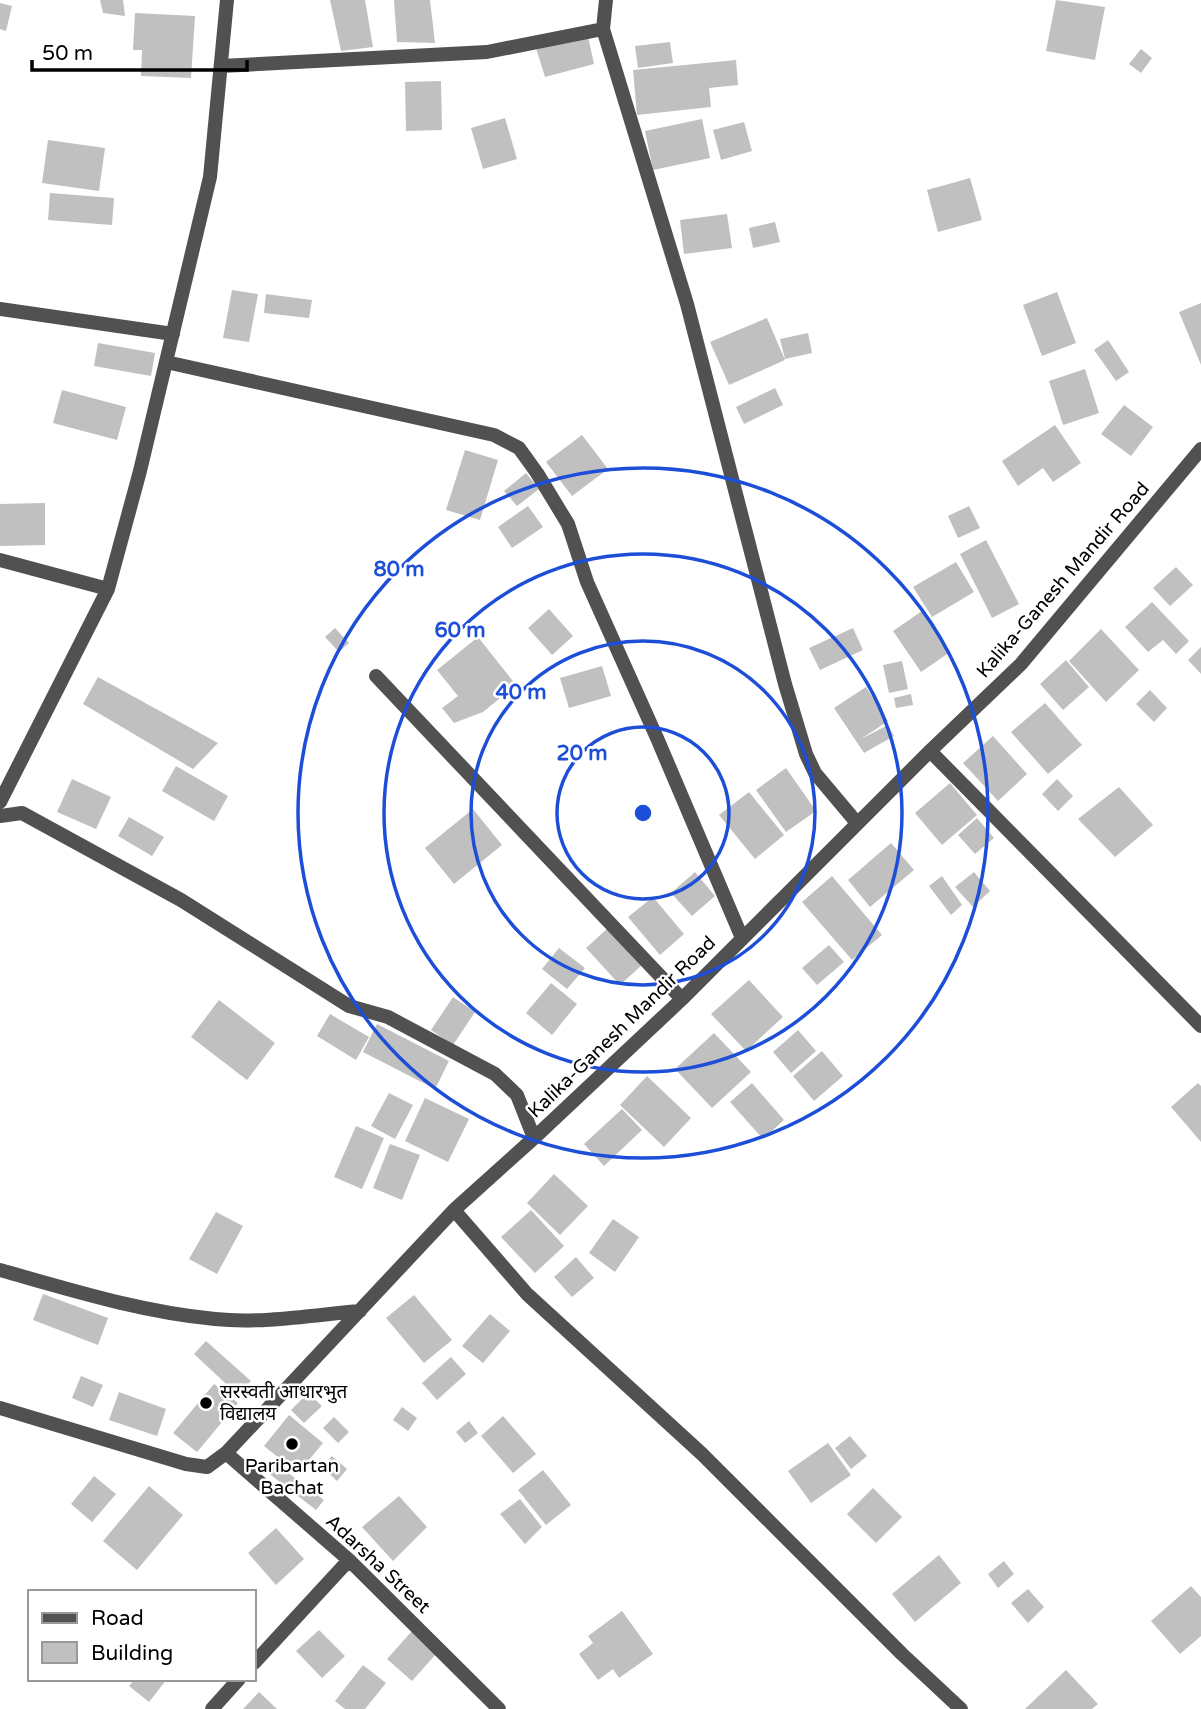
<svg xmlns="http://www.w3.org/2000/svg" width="1201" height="1709" font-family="'Varela Round','Noto Sans Devanagari',sans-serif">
<rect width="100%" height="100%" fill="#fff"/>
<!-- building -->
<path fill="#c0c0c0" d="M 100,0 L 123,0 L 125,16 L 103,13 Z
M 330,0 L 365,0 L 373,47 L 341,51 Z
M 394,0 L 430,0 L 435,43 L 397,42 Z
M 1056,0 L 1105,7 L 1095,60 L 1046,51 Z
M 0,3 L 12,6 L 6,31 L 0,29 Z
M 135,13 L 195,16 L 191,78 L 141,76 L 142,50 L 133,50 Z
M 588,36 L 594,64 L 545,77 L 536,48 Z
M 670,42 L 673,63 L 638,68 L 635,46 Z
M 1141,49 L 1152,58 L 1141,73 L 1129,64 Z
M 736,60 L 738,85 L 709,88 L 711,107 L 637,115 L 633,70 Z
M 441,81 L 442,130 L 406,131 L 405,82 Z
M 505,118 L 517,159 L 483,169 L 471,128 Z
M 702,119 L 710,158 L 653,170 L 645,131 Z
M 744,122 L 752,151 L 721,160 L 713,130 Z
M 48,140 L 105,148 L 99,191 L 42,183 Z
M 970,178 L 982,220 L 938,232 L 927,190 Z
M 50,193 L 114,198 L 112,225 L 48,220 Z
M 727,214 L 732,248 L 684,254 L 680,220 Z
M 775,222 L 780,242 L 753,248 L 749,228 Z
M 232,290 L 258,294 L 249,342 L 223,338 Z
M 1057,292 L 1076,343 L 1042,356 L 1023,305 Z
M 266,294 L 312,300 L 309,318 L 264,313 Z
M 1201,303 L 1201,365 L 1179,312 Z
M 767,318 L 785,360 L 729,385 L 710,342 Z
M 808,333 L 812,353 L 785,359 L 780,339 Z
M 1108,340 L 1129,372 L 1116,381 L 1094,350 Z
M 98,343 L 155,353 L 151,376 L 94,366 Z
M 1085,369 L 1099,413 L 1063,425 L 1049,381 Z
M 775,388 L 783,405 L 744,424 L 736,407 Z
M 62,390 L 126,407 L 117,440 L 53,423 Z
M 1124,405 L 1153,427 L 1131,456 L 1101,434 Z
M 1055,425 L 1081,463 L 1053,482 L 1043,468 L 1018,486 L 1002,461 Z
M 582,435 L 608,469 L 572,496 L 546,462 Z
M 465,450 L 498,460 L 480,520 L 446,510 Z
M 526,473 L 539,489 L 517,506 L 504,491 Z
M 45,503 L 45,545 L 0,546 L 0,504 Z
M 528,506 L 543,527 L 512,548 L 498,527 Z
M 969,506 L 980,528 L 958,538 L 948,516 Z
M 986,540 L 1019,604 L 992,618 L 960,554 Z
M 956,562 L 974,592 L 932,617 L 913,587 Z
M 1176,567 L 1193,585 L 1170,606 L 1153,588 Z
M 1152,602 L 1189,641 L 1176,654 L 1163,640 L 1148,652 L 1125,627 Z
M 549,609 L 573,636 L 552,655 L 528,628 Z
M 922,611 L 950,652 L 921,672 L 893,631 Z
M 335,628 L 349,643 L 339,652 L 325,637 Z
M 853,628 L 863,650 L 820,670 L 809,648 Z
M 1101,629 L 1139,670 L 1106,702 L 1069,661 Z
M 478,637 L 516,685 L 483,712 L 454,723 L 442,708 L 458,696 L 437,670 Z
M 1201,647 L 1201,674 L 1188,660 Z
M 1066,660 L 1089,687 L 1063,710 L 1040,684 Z
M 902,661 L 908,689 L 889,693 L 883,665 Z
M 602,666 L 611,696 L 569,708 L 560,678 Z
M 98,677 L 218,743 L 193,769 L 83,704 Z
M 866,687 L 888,721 L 861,739 L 888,725 L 894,736 L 864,753 L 834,708 Z
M 1150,690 L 1167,708 L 1154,722 L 1136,704 Z
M 911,694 L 913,705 L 896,708 L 894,698 Z
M 1045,703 L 1082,745 L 1048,774 L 1011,732 Z
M 993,736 L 1027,774 L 998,801 L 963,763 Z
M 176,766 L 228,796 L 214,821 L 162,791 Z
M 786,768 L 816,811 L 786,832 L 756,790 Z
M 72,779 L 111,797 L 96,829 L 57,812 Z
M 1057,779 L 1073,796 L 1058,811 L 1042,794 Z
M 950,783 L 977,815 L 942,845 L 915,813 Z
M 1119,787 L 1153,825 L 1115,857 L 1078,819 Z
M 749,792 L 784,835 L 755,859 L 719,815 Z
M 473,809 L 502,845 L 454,884 L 425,848 Z
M 129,817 L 164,837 L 152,856 L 118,836 Z
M 977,818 L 994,838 L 975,854 L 958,835 Z
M 891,843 L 914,870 L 870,907 L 848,880 Z
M 695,872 L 715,896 L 692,916 L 671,893 Z
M 974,872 L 990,891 L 973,907 L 955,887 Z
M 832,876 L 882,935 L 852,960 L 802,902 Z
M 942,876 L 962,905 L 951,915 L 929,886 Z
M 653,897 L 684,934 L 660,955 L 628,917 Z
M 609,927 L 643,964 L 620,985 L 586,948 Z
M 829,945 L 844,962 L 817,985 L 802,968 Z
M 559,948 L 585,968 L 567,989 L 542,969 Z
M 749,980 L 783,1017 L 746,1051 L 711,1014 Z
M 551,983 L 577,1004 L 552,1035 L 526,1013 Z
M 453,997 L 475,1012 L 453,1045 L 431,1030 Z
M 219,1000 L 275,1043 L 247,1080 L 191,1037 Z
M 330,1014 L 369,1037 L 356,1060 L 317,1036 Z
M 377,1024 L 449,1061 L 435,1089 L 363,1052 Z
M 798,1030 L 816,1051 L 791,1073 L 773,1052 Z
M 714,1033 L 751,1072 L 712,1108 L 675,1069 Z
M 822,1051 L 843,1076 L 814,1101 L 793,1076 Z
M 647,1076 L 691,1118 L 664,1147 L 620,1105 Z
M 752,1083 L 784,1120 L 763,1139 L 730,1102 Z
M 1198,1083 L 1201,1086 L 1201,1142 L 1171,1107 Z
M 389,1093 L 413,1105 L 395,1139 L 371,1126 Z
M 425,1098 L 469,1119 L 448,1162 L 405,1141 Z
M 622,1109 L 642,1130 L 604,1166 L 584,1144 Z
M 356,1126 L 384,1138 L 362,1189 L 334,1177 Z
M 390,1144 L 420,1155 L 402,1200 L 373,1188 Z
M 554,1174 L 588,1206 L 560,1235 L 527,1203 Z
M 531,1210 L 564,1246 L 535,1273 L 501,1237 Z
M 216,1212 L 243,1226 L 217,1274 L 189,1259 Z
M 613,1219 L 639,1237 L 615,1272 L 589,1253 Z
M 576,1257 L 594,1278 L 572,1297 L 554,1277 Z
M 43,1294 L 108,1318 L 98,1345 L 33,1320 Z
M 414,1295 L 452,1340 L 424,1363 L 386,1318 Z
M 490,1314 L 510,1331 L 483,1363 L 462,1346 Z
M 206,1341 L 251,1381 L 238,1395 L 194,1354 Z
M 451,1357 L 466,1374 L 437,1400 L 422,1383 Z
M 81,1376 L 103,1385 L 93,1407 L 72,1398 Z
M 214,1384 L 238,1403 L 197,1452 L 173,1433 Z
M 119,1392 L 166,1409 L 157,1436 L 109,1420 Z
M 308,1393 L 322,1406 L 304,1423 L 291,1410 Z
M 402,1407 L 417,1418 L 408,1431 L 393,1420 Z
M 289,1415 L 323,1443 L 298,1473 L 264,1446 Z
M 503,1416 L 536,1454 L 513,1473 L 481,1436 Z
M 334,1417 L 349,1432 L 338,1443 L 323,1428 Z
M 469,1421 L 478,1433 L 465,1443 L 456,1432 Z
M 850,1436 L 867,1456 L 851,1469 L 835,1448 Z
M 828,1443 L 851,1475 L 811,1503 L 788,1471 Z
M 332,1456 L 347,1469 L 337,1481 L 322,1467 Z
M 270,1459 L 324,1500 L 316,1510 L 263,1469 Z
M 543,1470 L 571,1505 L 546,1525 L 518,1490 Z
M 94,1476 L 116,1494 L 92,1522 L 71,1504 Z
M 149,1486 L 183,1515 L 137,1570 L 103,1541 Z
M 873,1488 L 902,1517 L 876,1543 L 847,1514 Z
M 399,1496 L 427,1527 L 393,1561 L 362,1527 Z
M 520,1499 L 542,1527 L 525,1544 L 500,1514 Z
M 276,1528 L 304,1559 L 276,1585 L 248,1553 Z
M 939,1555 L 961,1583 L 915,1622 L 892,1594 Z
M 1004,1561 L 1014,1574 L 998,1588 L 988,1574 Z
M 1191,1586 L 1201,1597 L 1201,1636 L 1180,1654 L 1151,1621 Z
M 1028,1589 L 1044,1607 L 1028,1623 L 1011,1603 Z
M 622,1611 L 653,1654 L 619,1678 L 613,1669 L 598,1680 L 579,1654 L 593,1643 L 588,1636 Z
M 319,1630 L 345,1656 L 322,1678 L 296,1651 Z
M 412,1631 L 437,1653 L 412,1681 L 387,1659 Z
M 363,1665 L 386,1683 L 365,1709 L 345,1709 L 335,1701 Z
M 1066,1670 L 1098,1704 L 1092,1709 L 1025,1709 Z
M 135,1679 L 167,1679 L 149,1702 L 129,1686 Z
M 259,1692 L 277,1709 L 243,1709 Z"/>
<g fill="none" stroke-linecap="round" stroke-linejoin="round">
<!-- minor -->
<path stroke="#515151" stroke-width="14" d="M 606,0 L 603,29 L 687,304 L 785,684 L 806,754 L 815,773 L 857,823
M 221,66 L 487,52 L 603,29
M 0,309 L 173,334
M 166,362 L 494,435 L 519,448 L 537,473 L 568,524 L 587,582 L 657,738 L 742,938
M 0,560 L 108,589
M 376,676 L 682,999
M 930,751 L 1201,1026
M 0,802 L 108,589 L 140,471 L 210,177 L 227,0
M 0,816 L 22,813 L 181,900 L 349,1006 L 388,1017 L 495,1074 L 517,1095 L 534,1138
M 454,1210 L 527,1294 L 702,1454 L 902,1654 L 961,1709
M 0,1270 C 71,1290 141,1312 215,1319 C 261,1324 314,1315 360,1311
M 0,1408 L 186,1464 L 207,1467 L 226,1453 L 454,1210 L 534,1138 L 682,999 L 930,751 L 1021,664 L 1201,449
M 226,1453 L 349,1560 L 499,1709
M 254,1663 L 349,1560
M 212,1709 L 239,1679"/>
</g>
<!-- distance rings -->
<g fill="none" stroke="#1d4ed8" stroke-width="3.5">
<circle cx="643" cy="813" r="86"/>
<circle cx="643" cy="813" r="172"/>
<circle cx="643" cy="813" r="259"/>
<circle cx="643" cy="813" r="345"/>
</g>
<!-- markers -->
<g fill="#000" stroke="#fff" stroke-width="2.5">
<circle cx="206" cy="1403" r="7"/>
<circle cx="292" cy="1444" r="7"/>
</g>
<g text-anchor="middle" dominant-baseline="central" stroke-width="5" stroke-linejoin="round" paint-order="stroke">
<!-- street labels -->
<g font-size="19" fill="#000" stroke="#fff">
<text transform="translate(1063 580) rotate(-49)">Kalika-Ganesh Mandir Road</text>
<text transform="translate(622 1027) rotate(-44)">Kalika-Ganesh Mandir Road</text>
<text transform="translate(378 1564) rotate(43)">Adarsha Street</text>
</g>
<!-- poi labels -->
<g font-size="19" fill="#000" stroke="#fff" text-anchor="start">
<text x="220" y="1392">सरस्वती आधारभुत<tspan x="220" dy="22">विद्यालय</tspan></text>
<text x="292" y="1466" text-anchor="middle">Paribartan<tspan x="292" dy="22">Bachat</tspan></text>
</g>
</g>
<circle cx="643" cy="813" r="10" fill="#1d4ed8" stroke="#fff" stroke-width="3.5"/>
<g font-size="21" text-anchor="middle" font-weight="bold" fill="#1d4ed8" stroke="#fff" stroke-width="5" stroke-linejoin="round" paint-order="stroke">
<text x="399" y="576">80 m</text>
<text x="460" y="637">60 m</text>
<text x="521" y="699">40 m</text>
<text x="582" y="760">20 m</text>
</g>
<!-- legend -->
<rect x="28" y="1590" width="228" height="91" fill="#ffffff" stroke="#999999" stroke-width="2"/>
<rect x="42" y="1613" width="35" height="10" fill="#515151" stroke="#999999" stroke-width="2"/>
<text x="91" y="1625" font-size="21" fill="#000000">Road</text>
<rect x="42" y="1642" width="35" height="21" fill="#c0c0c0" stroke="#999999" stroke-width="2"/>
<text x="91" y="1660" font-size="21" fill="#000000">Building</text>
<!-- scale -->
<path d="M32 60v10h215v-10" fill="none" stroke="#000000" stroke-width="3.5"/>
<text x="42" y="60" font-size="21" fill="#000000" stroke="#ffffff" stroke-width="5" paint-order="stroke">50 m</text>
</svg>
